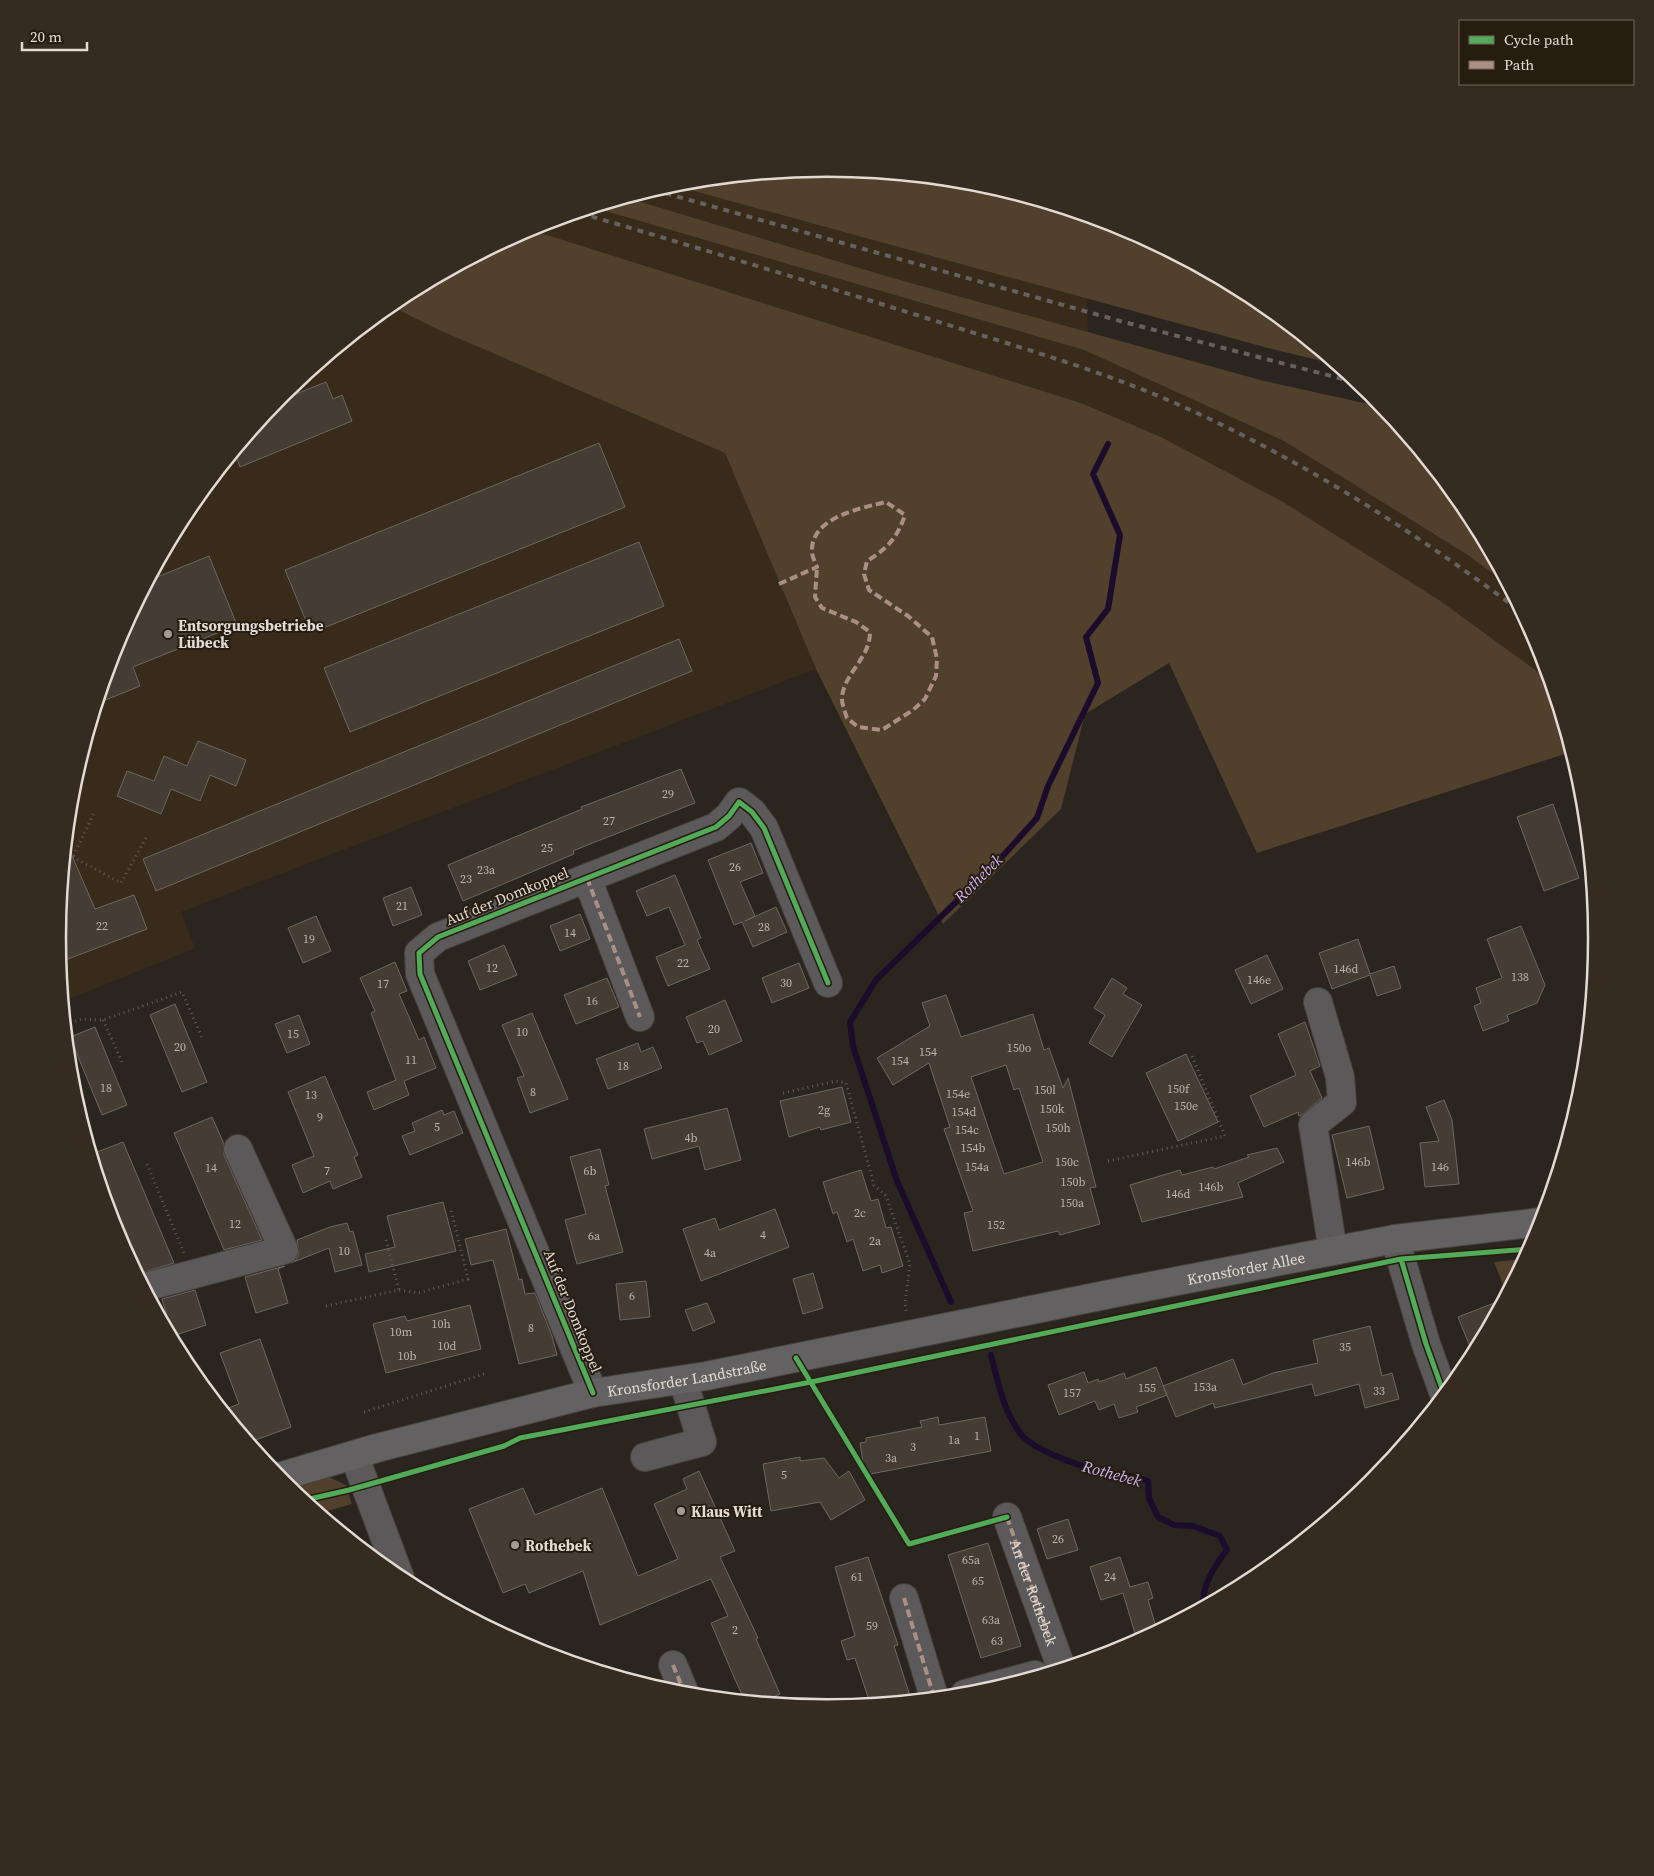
<svg xmlns="http://www.w3.org/2000/svg" width="1654" height="1876" font-family="'Source Serif 4',serif">
<rect width="100%" height="100%" fill="#2b251f"/>
<!-- built -->
<path fill="#392b1a" d="M 672,185 L 1087,298 L 1088,332 L 886,276 L 628,198 Z
M 595,208 L 1084,350 L 1284,441 L 1466,554 L 1506,583 L 1538,644 L 1549,680 L 1439,600 L 1161,437 L 1081,403 L 528,229 Z
M 390,306 L 439,330 L 725,453 L 816,669 L 181,912 L 195,948 L 64,1001 L 58,938 L 72,788 L 116,643 L 187,510 L 283,394 Z"/>
<!-- green -->
<path fill="#50402c" d="M 827,169 L 977,183 L 1122,227 L 1255,298 L 1334,364 L 1268,348 L 672,185 Z
M 628,198 L 886,276 L 1264,381 L 1382,407 L 1467,511 L 1506,583 L 1466,554 L 1284,441 L 1084,350 L 595,208 Z
M 528,229 L 1081,403 L 1161,437 L 1283,502 L 1439,600 L 1549,680 L 1571,752 L 1257,853 L 1169,663 L 1085,714 L 1061,809 L 943,924 L 816,669 L 725,453 L 439,330 L 390,306 L 400,298 Z
M 1524,1259 L 1506,1292 L 1494,1262 Z
M 321,1478 L 331,1478 L 346,1485 L 352,1504 L 320,1513 L 289,1487 Z"/>
<g fill="none" stroke-linecap="round" stroke-linejoin="round">
<!-- stream -->
<path stroke="#1c0c2b" stroke-width="6" d="M 1132,239 L 1138,236
M 951,1302 L 897,1181 L 853,1046 L 850,1022 L 876,980 L 1001,858 L 1037,818 L 1048,786 L 1098,683 L 1086,637 L 1108,609 L 1120,535 L 1093,474 L 1108,444
M 991,1355 C 998,1382 1003,1410 1020,1433 C 1032,1450 1080,1466 1100,1471 C 1116,1476 1132,1474 1148,1481 L 1149,1498 L 1158,1517 L 1174,1525 L 1193,1526 L 1220,1536 L 1227,1550 C 1215,1565 1202,1585 1203,1605"/>
</g>
<!-- building -->
<path fill="#453d33" stroke="#6c6762" fill-rule="evenodd" d="M 326,382 L 333,399 L 342,395 L 352,421 L 240,467 L 235,453 L 276,402 Z
M 599,443 L 625,507 L 311,633 L 285,570 Z
M 639,542 L 664,606 L 350,732 L 324,668 Z
M 209,556 L 237,625 L 133,667 L 140,686 L 98,703 L 116,643 L 150,580 Z
M 679,639 L 692,671 L 156,891 L 143,859 Z
M 198,741 L 246,760 L 236,786 L 210,775 L 200,801 L 171,789 L 161,814 L 117,796 L 127,771 L 154,781 L 164,756 L 187,766 Z
M 681,769 L 695,803 L 595,842 L 573,851 L 574,854 L 463,901 L 448,865 L 582,809 L 581,807 Z
M 1553,804 L 1579,878 L 1544,891 L 1517,817 Z
M 751,843 L 763,873 L 740,882 L 755,916 L 745,921 L 776,907 L 787,932 L 753,947 L 742,922 L 734,925 L 708,860 Z
M 67,844 L 95,909 L 134,895 L 147,929 L 60,962 L 58,938 Z
M 675,875 L 701,938 L 697,940 L 710,969 L 668,986 L 656,957 L 685,945 L 669,907 L 647,916 L 636,891 Z
M 411,887 L 422,915 L 393,926 L 383,898 Z
M 580,914 L 590,939 L 560,951 L 550,926 Z
M 316,916 L 331,951 L 303,963 L 288,928 Z
M 1521,926 L 1545,985 L 1537,1003 L 1507,1015 L 1509,1021 L 1483,1031 L 1474,1006 L 1481,1003 L 1476,988 L 1502,978 L 1487,939 Z
M 1358,939 L 1370,974 L 1394,966 L 1401,988 L 1377,996 L 1370,975 L 1332,989 L 1319,953 Z
M 504,945 L 517,975 L 480,990 L 468,961 Z
M 1267,955 L 1283,989 L 1251,1004 L 1235,970 Z
M 395,962 L 407,991 L 399,994 L 419,1040 L 424,1037 L 436,1068 L 404,1081 L 409,1095 L 374,1110 L 367,1092 L 396,1080 L 371,1013 L 375,1011 L 360,978 Z
M 799,963 L 809,988 L 772,1003 L 762,978 Z
M 607,978 L 619,1007 L 576,1024 L 564,995 Z
M 1112,978 L 1127,988 L 1123,994 L 1142,1005 L 1112,1057 L 1089,1043 L 1105,1015 L 1094,1008 Z
M 946,995 L 961,1037 L 1033,1014 L 1044,1050 L 1049,1048 L 1063,1088 L 1068,1078 L 1096,1187 L 1090,1188 L 1100,1224 L 1060,1235 L 1058,1231 L 973,1251 L 964,1213 L 973,1211 L 944,1129 L 950,1127 L 929,1063 L 893,1085 L 877,1058 L 930,1026 L 922,1003 ZM 1006,1065 L 1014,1090 L 1019,1088 L 1043,1162 L 1004,1174 L 971,1077 Z
M 725,1000 L 742,1041 L 709,1055 L 703,1041 L 697,1043 L 686,1017 Z
M 175,1004 L 207,1082 L 182,1092 L 150,1015 Z
M 532,1013 L 568,1099 L 530,1113 L 517,1078 L 524,1076 L 502,1025 Z
M 299,1015 L 310,1044 L 287,1053 L 275,1024 Z
M 1305,1022 L 1320,1066 L 1310,1071 L 1322,1098 L 1302,1115 L 1299,1116 L 1298,1112 L 1264,1127 L 1250,1096 L 1296,1075 L 1278,1034 Z
M 95,1027 L 127,1105 L 102,1115 L 70,1037 Z
M 638,1043 L 641,1052 L 653,1047 L 662,1068 L 608,1089 L 596,1059 Z
M 1186,1054 L 1218,1122 L 1178,1141 L 1146,1073 Z
M 325,1076 L 358,1155 L 354,1157 L 362,1177 L 333,1189 L 330,1181 L 303,1193 L 292,1165 L 314,1156 L 288,1092 Z
M 842,1087 L 851,1122 L 821,1130 L 820,1127 L 789,1137 L 780,1101 Z
M 1444,1100 L 1452,1120 L 1459,1184 L 1425,1187 L 1420,1143 L 1439,1141 L 1426,1107 Z
M 727,1108 L 741,1160 L 705,1170 L 699,1146 L 652,1159 L 644,1129 Z
M 442,1110 L 444,1115 L 454,1111 L 463,1133 L 410,1155 L 402,1136 L 415,1131 L 412,1123 Z
M 212,1117 L 224,1144 L 224,1155 L 262,1240 L 224,1250 L 174,1133 Z
M 1369,1126 L 1384,1189 L 1347,1198 L 1332,1135 Z
M 123,1142 L 174,1263 L 138,1274 L 115,1230 L 92,1154 Z
M 1277,1148 L 1284,1162 L 1238,1183 L 1243,1197 L 1142,1222 L 1130,1185 L 1180,1170 L 1182,1175 L 1213,1167 L 1214,1169 L 1249,1157 L 1247,1155 Z
M 600,1149 L 609,1185 L 605,1186 L 623,1252 L 577,1264 L 565,1220 L 586,1214 L 570,1157 Z
M 861,1170 L 871,1201 L 878,1199 L 886,1228 L 891,1227 L 903,1266 L 882,1273 L 880,1265 L 863,1271 L 853,1239 L 847,1242 L 837,1212 L 833,1214 L 823,1182 Z
M 443,1202 L 456,1251 L 369,1272 L 365,1254 L 395,1247 L 387,1216 Z
M 775,1209 L 789,1247 L 701,1281 L 683,1229 L 715,1218 L 719,1230 Z
M 347,1223 L 350,1232 L 353,1231 L 362,1265 L 335,1272 L 329,1248 L 291,1263 L 296,1260 L 299,1253 L 297,1240 L 330,1227 Z
M 506,1229 L 519,1280 L 522,1279 L 525,1294 L 535,1293 L 552,1336 L 557,1355 L 519,1364 L 493,1260 L 471,1265 L 465,1239 Z
M 285,1266 L 278,1269 L 288,1303 L 256,1313 L 245,1277 Z
M 813,1273 L 823,1308 L 803,1314 L 793,1279 Z
M 646,1281 L 650,1317 L 620,1320 L 616,1284 Z
M 195,1290 L 206,1325 L 173,1336 L 162,1299 Z
M 1502,1300 L 1478,1345 L 1473,1354 L 1458,1317 Z
M 707,1303 L 715,1322 L 693,1331 L 685,1310 Z
M 470,1305 L 481,1349 L 386,1373 L 373,1324 L 405,1316 L 407,1321 Z
M 1370,1326 L 1382,1376 L 1392,1373 L 1399,1399 L 1365,1408 L 1359,1384 L 1315,1396 L 1312,1384 L 1215,1408 L 1213,1403 L 1176,1417 L 1163,1386 L 1233,1359 L 1243,1385 L 1273,1373 L 1318,1363 L 1313,1340 Z
M 260,1339 L 291,1427 L 250,1442 L 223,1410 L 239,1404 L 220,1353 Z
M 1156,1367 L 1167,1395 L 1136,1407 L 1138,1412 L 1119,1418 L 1114,1404 L 1099,1410 L 1095,1401 L 1059,1415 L 1048,1385 L 1084,1372 L 1088,1383 L 1098,1379 L 1099,1382 L 1124,1373 L 1126,1379 Z
M 938,1417 L 939,1425 L 985,1417 L 991,1451 L 865,1475 L 860,1443 L 866,1442 L 866,1438 L 922,1427 L 920,1421 Z
M 800,1457 L 800,1461 L 824,1458 L 839,1478 L 849,1471 L 865,1500 L 831,1520 L 820,1502 L 771,1511 L 763,1464 Z
M 699,1471 L 735,1551 L 720,1557 L 758,1638 L 756,1639 L 780,1694 L 763,1701 L 744,1699 L 734,1677 L 711,1623 L 728,1616 L 711,1579 L 600,1625 L 583,1571 L 529,1593 L 525,1584 L 503,1593 L 469,1509 L 523,1488 L 535,1515 L 602,1488 L 638,1576 L 678,1559 L 654,1504 L 687,1489 L 683,1479 Z
M 1068,1519 L 1078,1550 L 1047,1559 L 1037,1529 Z
M 988,1543 L 1021,1646 L 981,1658 L 948,1555 Z
M 868,1557 L 898,1645 L 894,1646 L 911,1699 L 870,1703 L 855,1658 L 847,1660 L 841,1641 L 855,1636 L 835,1567 Z
M 1120,1557 L 1130,1587 L 1148,1582 L 1153,1598 L 1148,1600 L 1157,1630 L 1137,1640 L 1123,1593 L 1101,1600 L 1090,1567 Z"/>
<g fill="none" stroke-linecap="round" stroke-linejoin="round">
<!-- minor casing -->
<g stroke="#48423d" stroke-width="30">
<g id="minor">
<path d="M 587,878 L 640,1017"/>
<path d="M 1318,1002 L 1340,1077 L 1342,1102 L 1313,1125 L 1333,1251"/>
<path d="M 1395,1239 L 1426,1344 L 1444,1394"/>
<path d="M 145,1287 L 284,1250 L 238,1149"/>
<path d="M 593,1393 L 420,974 L 419,953 L 438,937 L 716,827 L 729,816 L 739,802 L 752,812 L 764,828 L 828,983"/>
<path d="M 354,1455 L 400,1578"/>
<path d="M 645,1457 L 702,1442 L 683,1380"/>
<path id="s1" d="M 1007,1517 L 1061,1667"/>
<path d="M 904,1598 L 934,1697"/>
<path d="M 673,1665 L 685,1694"/>
<path d="M 965,1694 L 1035,1675"/>
</g>
</g>
<!-- major casing -->
<g stroke="#48423d" stroke-width="30">
<g id="major">
<path id="s2" d="M 279,1477 L 377,1448 L 593,1393 L 706,1376 L 1120,1292 L 1395,1239 L 1541,1222"/>
</g>
</g>
<!-- path -->
<path stroke="#5e5c5a" stroke-width="3" stroke-dasharray="1 4" stroke-linecap="butt" d="M 73,857 L 121,883 L 147,836
M 65,860 L 73,857 L 95,811
M 103,1020 L 122,1062
M 66,1025 L 81,1019 L 103,1020 L 182,992 L 203,1040
M 783,1093 L 836,1081 L 846,1083 L 874,1185 L 886,1196 L 910,1264 L 905,1303 L 906,1311
M 1108,1161 L 1225,1136 L 1192,1056
M 147,1164 L 184,1253
M 386,1240 L 399,1290
M 326,1306 L 399,1290 L 418,1293 L 468,1279 L 451,1210
M 364,1412 L 487,1373"/>
<!-- minor -->
<use href="#minor" stroke="#5b595a" stroke-width="28"/>
<!-- major -->
<use href="#major" stroke="#646163" stroke-width="28"/>
<!-- rail -->
<path stroke="#646160" stroke-width="4" stroke-dasharray="6 6" stroke-linecap="butt" d="M 654,190 L 1120,321 L 1358,383
M 580,213 C 705,250 831,288 955,327 C 1038,353 1121,377 1199,414 C 1313,467 1419,535 1520,611"/>
<!-- quiet -->
<path stroke="#ac8f84" stroke-width="4" stroke-dasharray="8 4" stroke-linecap="butt" d="M 779,584 L 817,567 C 815,562 812,556 812,552 C 810,517 862,508 886,502 L 905,515 C 897,538 888,548 867,561 L 864,574 L 869,590 L 908,616 L 932,637 L 937,659 L 936,676 L 925,699 L 913,710 L 882,730 L 858,727 L 847,718 C 845,712 841,702 842,696 C 846,671 870,658 870,632 L 856,622 L 822,608 L 815,597 L 817,567
M 587,878 L 640,1017
M 1007,1517 L 1048,1634
M 904,1598 L 934,1697
M 673,1665 L 685,1694
M 965,1694 L 1035,1675"/>
<!-- cycleway casing -->
<g stroke="#271c10" stroke-width="8">
<path id="cycleway" d="M 1401,1259 L 1426,1344 L 1444,1394
M 796,1358 L 909,1544 L 1007,1517
M 593,1393 L 420,974 L 419,953 L 438,937 L 716,827 L 729,816 L 739,802 L 752,812 L 764,828 L 828,983
M 305,1500 L 349,1490 L 504,1446 L 520,1438 L 811,1382 L 1401,1259 L 1529,1249"/>
</g>
<!-- cycleway -->
<use href="#cycleway" stroke="#51ab58" stroke-width="5"/>
</g>
<!-- markers -->
<g fill="#a39b94" stroke="#271c10" stroke-width="2">
<circle cx="168" cy="634" r="5"/>
<circle cx="681" cy="1511" r="5"/>
<circle cx="515" cy="1545" r="5"/>
</g>
<g text-anchor="middle" dominant-baseline="central" stroke-width="4" stroke-linejoin="round" paint-order="stroke">
<!-- number labels -->
<g font-size="12" fill="#bcb4ab">
<text x="668" y="794">29</text>
<text x="609" y="821">27</text>
<text x="547" y="848">25</text>
<text x="735" y="867">26</text>
<text x="486" y="870">23a</text>
<text x="466" y="879">23</text>
<text x="402" y="906">21</text>
<text x="102" y="926">22</text>
<text x="764" y="927">28</text>
<text x="570" y="933">14</text>
<text x="309" y="939">19</text>
<text x="683" y="963">22</text>
<text x="492" y="968">12</text>
<text x="1346" y="969">146d</text>
<text x="1520" y="977">138</text>
<text x="1259" y="980">146e</text>
<text x="786" y="983">30</text>
<text x="383" y="984">17</text>
<text x="592" y="1001">16</text>
<text x="714" y="1029">20</text>
<text x="522" y="1032">10</text>
<text x="293" y="1034">15</text>
<text x="180" y="1047">20</text>
<text x="1019" y="1048">150o</text>
<text x="928" y="1052">154</text>
<text x="411" y="1060">11</text>
<text x="900" y="1061">154</text>
<text x="623" y="1066">18</text>
<text x="106" y="1088">18</text>
<text x="1178" y="1089">150f</text>
<text x="1045" y="1090">150l</text>
<text x="533" y="1092">8</text>
<text x="958" y="1094">154e</text>
<text x="311" y="1095">13</text>
<text x="1186" y="1106">150e</text>
<text x="1052" y="1109">150k</text>
<text x="824" y="1110">2g</text>
<text x="964" y="1112">154d</text>
<text x="320" y="1117">9</text>
<text x="437" y="1127">5</text>
<text x="1058" y="1128">150h</text>
<text x="967" y="1130">154c</text>
<text x="691" y="1138">4b</text>
<text x="973" y="1148">154b</text>
<text x="1067" y="1162">150c</text>
<text x="1358" y="1162">146b</text>
<text x="977" y="1167">154a</text>
<text x="1440" y="1167">146</text>
<text x="211" y="1168">14</text>
<text x="327" y="1171">7</text>
<text x="590" y="1171">6b</text>
<text x="1073" y="1182">150b</text>
<text x="1211" y="1187">146b</text>
<text x="1178" y="1194">146d</text>
<text x="1072" y="1203">150a</text>
<text x="860" y="1213">2c</text>
<text x="235" y="1224">12</text>
<text x="996" y="1225">152</text>
<text x="763" y="1235">4</text>
<text x="594" y="1236">6a</text>
<text x="875" y="1241">2a</text>
<text x="344" y="1251">10</text>
<text x="710" y="1253">4a</text>
<text x="632" y="1296">6</text>
<text x="441" y="1324">10h</text>
<text x="531" y="1328">8</text>
<text x="401" y="1332">10m</text>
<text x="447" y="1346">10d</text>
<text x="1345" y="1347">35</text>
<text x="407" y="1356">10b</text>
<text x="1205" y="1387">153a</text>
<text x="1147" y="1388">155</text>
<text x="1379" y="1391">33</text>
<text x="1072" y="1393">157</text>
<text x="977" y="1436">1</text>
<text x="954" y="1440">1a</text>
<text x="913" y="1447">3</text>
<text x="891" y="1458">3a</text>
<text x="784" y="1475">5</text>
<text x="1058" y="1539">26</text>
<text x="971" y="1560">65a</text>
<text x="857" y="1577">61</text>
<text x="1110" y="1577">24</text>
<text x="978" y="1581">65</text>
<text x="991" y="1620">63a</text>
<text x="872" y="1626">59</text>
<text x="735" y="1630">2</text>
<text x="997" y="1641">63</text>
</g>
<!-- poi labels -->
<g font-size="15" font-weight="bold" fill="#e3dbd3" stroke="#271c10" text-anchor="start">
<text x="178" y="625">Entsorgungsbetriebe<tspan x="178" dy="17">Lübeck</tspan></text>
<text x="691" y="1511">Klaus Witt</text>
<text x="525" y="1545">Rothebek</text>
</g>
<!-- street labels -->
<g font-size="15" fill="#e3dbd3" stroke="#271c10">
<text transform="translate(507 896) rotate(-22)">Auf der Domkoppel</text>
<text stroke="none"><textPath href="#s2" startOffset="990">Kronsforder Allee</textPath></text>
<text transform="translate(573 1311) rotate(68)">Auf der Domkoppel</text>
<text stroke="none"><textPath href="#s2" startOffset="420">Kronsforder Landstraße</textPath></text>
<text stroke="none"><textPath href="#s1" startOffset="80">An der Rothebek</textPath></text>
</g>
<!-- water labels -->
<g font-size="16" font-style="italic" fill="#cfb3f6" stroke="#271c10">
<text transform="translate(978 878) rotate(-45)">Rothebek</text>
<text transform="translate(1112 1473) rotate(15)">Rothebek</text>
</g>
</g>
<!-- crop -->
<path d="M0 0H1654V1876H0ZM66 938a761 761 0 1 1 1522 0a761 761 0 1 1-1522 0Z" fill="#362b20" fill-rule="evenodd"/>
<path fill="none" stroke="#e3dbd3" stroke-width="2.5" d="M66 938a761 761 0 1 1 1522 0a761 761 0 1 1-1522 0Z"/>
<!-- legend -->
<rect x="1459" y="20" width="175" height="65" fill="#271c10" stroke="#72685e"/>
<rect x="1469" y="36" width="25" height="8" fill="#51ab58" stroke="#72685e"/>
<text x="1504" y="45" font-size="15" fill="#e3dbd3">Cycle path</text>
<rect x="1469" y="61" width="25" height="8" fill="#ac8f84" stroke="#72685e"/>
<text x="1504" y="70" font-size="15" fill="#e3dbd3">Path</text>
<!-- scale -->
<path d="M22 42v8h65v-8" fill="none" stroke="#e3dbd3" stroke-width="2.5"/>
<text x="30" y="42" font-size="15" fill="#e3dbd3" stroke="#271c10" stroke-width="4" paint-order="stroke">20 m</text>
</svg>
